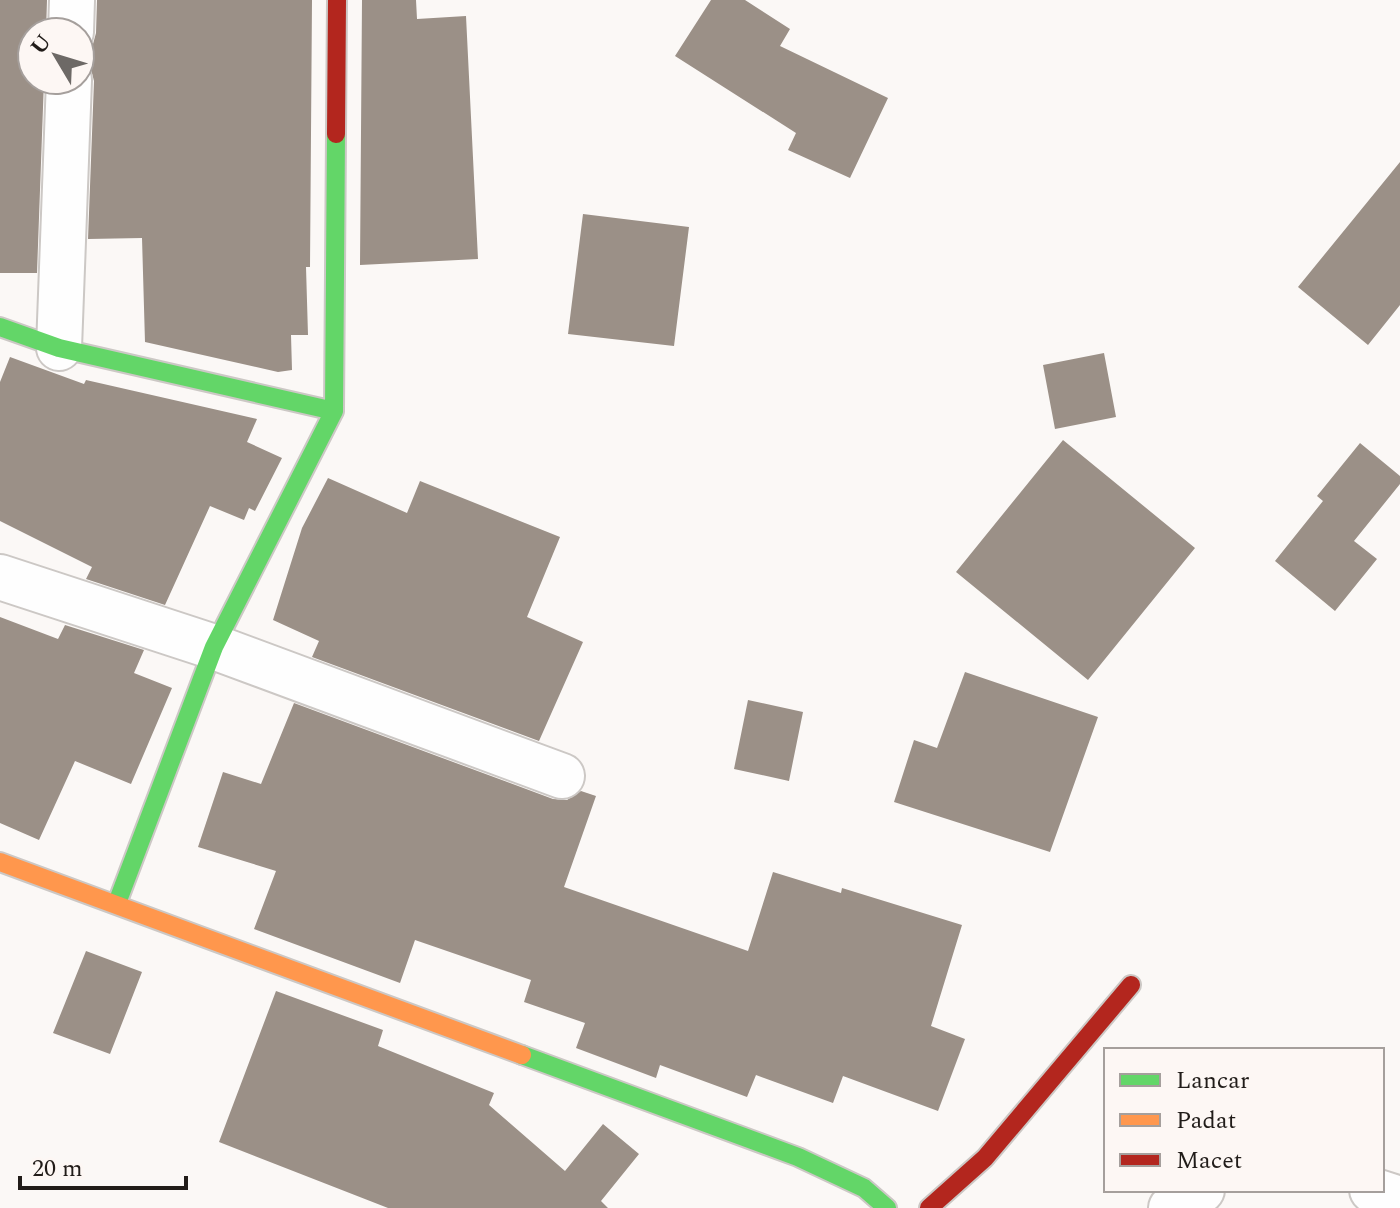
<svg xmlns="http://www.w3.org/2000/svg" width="1400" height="1208" font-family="Spectral,serif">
<rect width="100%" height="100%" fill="#fbf8f6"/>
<!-- building -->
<path fill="#9b9087" d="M 0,0 L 47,0 L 46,32 L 32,32 L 32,80 L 44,80 L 37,273 L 0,273 Z
M 97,0 L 312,0 L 310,267 L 306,267 L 308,335 L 291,335 L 292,370 L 278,372 L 145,342 L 142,238 L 88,239 L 94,81 L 91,69 L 80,58 L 80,55 L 93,44 L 96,33 Z
M 362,0 L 416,0 L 417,19 L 466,16 L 478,259 L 360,265 Z
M 711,0 L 745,0 L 790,29 L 780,46 L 888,98 L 850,178 L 788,150 L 796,133 L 675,56 Z
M 1400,162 L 1400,305 L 1368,345 L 1298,287 Z
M 583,214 L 689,227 L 674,346 L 568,334 Z
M 1104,353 L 1116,417 L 1055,429 L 1043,365 Z
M 10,357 L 84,384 L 86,380 L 257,419 L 247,442 L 282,458 L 255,511 L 249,508 L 244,520 L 210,506 L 165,605 L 86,579 L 92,567 L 0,521 L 0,382 Z
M 1063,440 L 1195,548 L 1088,680 L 956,572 Z
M 1360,443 L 1400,476 L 1400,484 L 1354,541 L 1377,559 L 1335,611 L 1275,561 L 1323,501 L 1317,496 Z
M 328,478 L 407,513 L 420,481 L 560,537 L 527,617 L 583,642 L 539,741 L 312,657 L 319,641 L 273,620 L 302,528 Z
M 0,617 L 58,639 L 65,625 L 144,650 L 134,673 L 172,688 L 131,784 L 75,761 L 39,840 L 0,823 Z
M 965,672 L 1098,717 L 1050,852 L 894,802 L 914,740 L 937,748 Z
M 748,700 L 803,712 L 789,781 L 734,769 Z
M 294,703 L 553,799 L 567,800 L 581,791 L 596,796 L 564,887 L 748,951 L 773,872 L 841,893 L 842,888 L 962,925 L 931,1026 L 965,1039 L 938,1111 L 843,1076 L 833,1103 L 756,1075 L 747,1097 L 660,1065 L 656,1078 L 576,1048 L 585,1023 L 524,1002 L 531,980 L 415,940 L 400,983 L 254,929 L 276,871 L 198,847 L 223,772 L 261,784 Z
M 86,951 L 142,972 L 110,1054 L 53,1033 Z
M 276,991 L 383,1030 L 378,1046 L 494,1093 L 489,1105 L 565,1171 L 603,1124 L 639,1154 L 601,1201 L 608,1208 L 388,1208 L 219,1142 Z"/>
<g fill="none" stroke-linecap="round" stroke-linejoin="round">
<!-- street casing -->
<g stroke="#ccc8c5" stroke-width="48">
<path id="street" d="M 71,32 L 72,0
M 59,348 L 69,80
M 0,577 L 214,647 L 562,776
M 1372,1190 L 1400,1199
M 1171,1208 L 1183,1197 L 1202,1190"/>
</g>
<!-- fast casing -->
<g stroke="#ccc8c5" stroke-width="22">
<path id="fast" d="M 0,327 L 59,348 L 334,411
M 117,903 L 214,647 L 334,411 L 336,134
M 522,1055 L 798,1157 L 864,1188 L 887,1208"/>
</g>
<!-- slow casing -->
<g stroke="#ccc8c5" stroke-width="22">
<path id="slow" d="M 0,862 L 522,1055"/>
</g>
<!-- jam casing -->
<g stroke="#ccc8c5" stroke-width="22">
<path id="jam" d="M 336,134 L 337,0
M 929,1208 L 985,1158 L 1131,985"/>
</g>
<!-- street -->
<use href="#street" stroke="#fefefe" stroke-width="44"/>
<!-- fast -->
<use href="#fast" stroke="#63d668" stroke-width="18"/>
<!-- slow -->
<use href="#slow" stroke="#ff974d" stroke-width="18"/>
<!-- jam -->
<use href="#jam" stroke="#b3261e" stroke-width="18"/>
</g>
<!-- legend -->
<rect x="1104" y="1048" width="280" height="144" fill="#fdf7f4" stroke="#a59f9c" stroke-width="2"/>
<rect x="1120" y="1074" width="40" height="12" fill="#63d668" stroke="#a59f9c" stroke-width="2"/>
<text x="1176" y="1088" font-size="24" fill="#211c19">Lancar</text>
<rect x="1120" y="1114" width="40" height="12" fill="#ff974d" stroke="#a59f9c" stroke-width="2"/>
<text x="1176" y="1128" font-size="24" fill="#211c19">Padat</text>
<rect x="1120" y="1154" width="40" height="12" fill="#b3261e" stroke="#a59f9c" stroke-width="2"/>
<text x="1176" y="1168" font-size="24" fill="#211c19">Macet</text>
<!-- north arrow -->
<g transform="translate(56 56) rotate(308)"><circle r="38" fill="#fdf7f4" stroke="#a59f9c" stroke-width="2"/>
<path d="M0-6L14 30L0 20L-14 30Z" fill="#6d6966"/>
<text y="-12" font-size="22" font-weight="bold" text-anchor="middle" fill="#211c19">U</text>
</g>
<!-- scale -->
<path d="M20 1176v12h166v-12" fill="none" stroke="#211c19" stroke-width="4"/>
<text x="32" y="1176" font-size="24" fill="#211c19" stroke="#fdf7f4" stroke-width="6" paint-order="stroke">20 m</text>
</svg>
